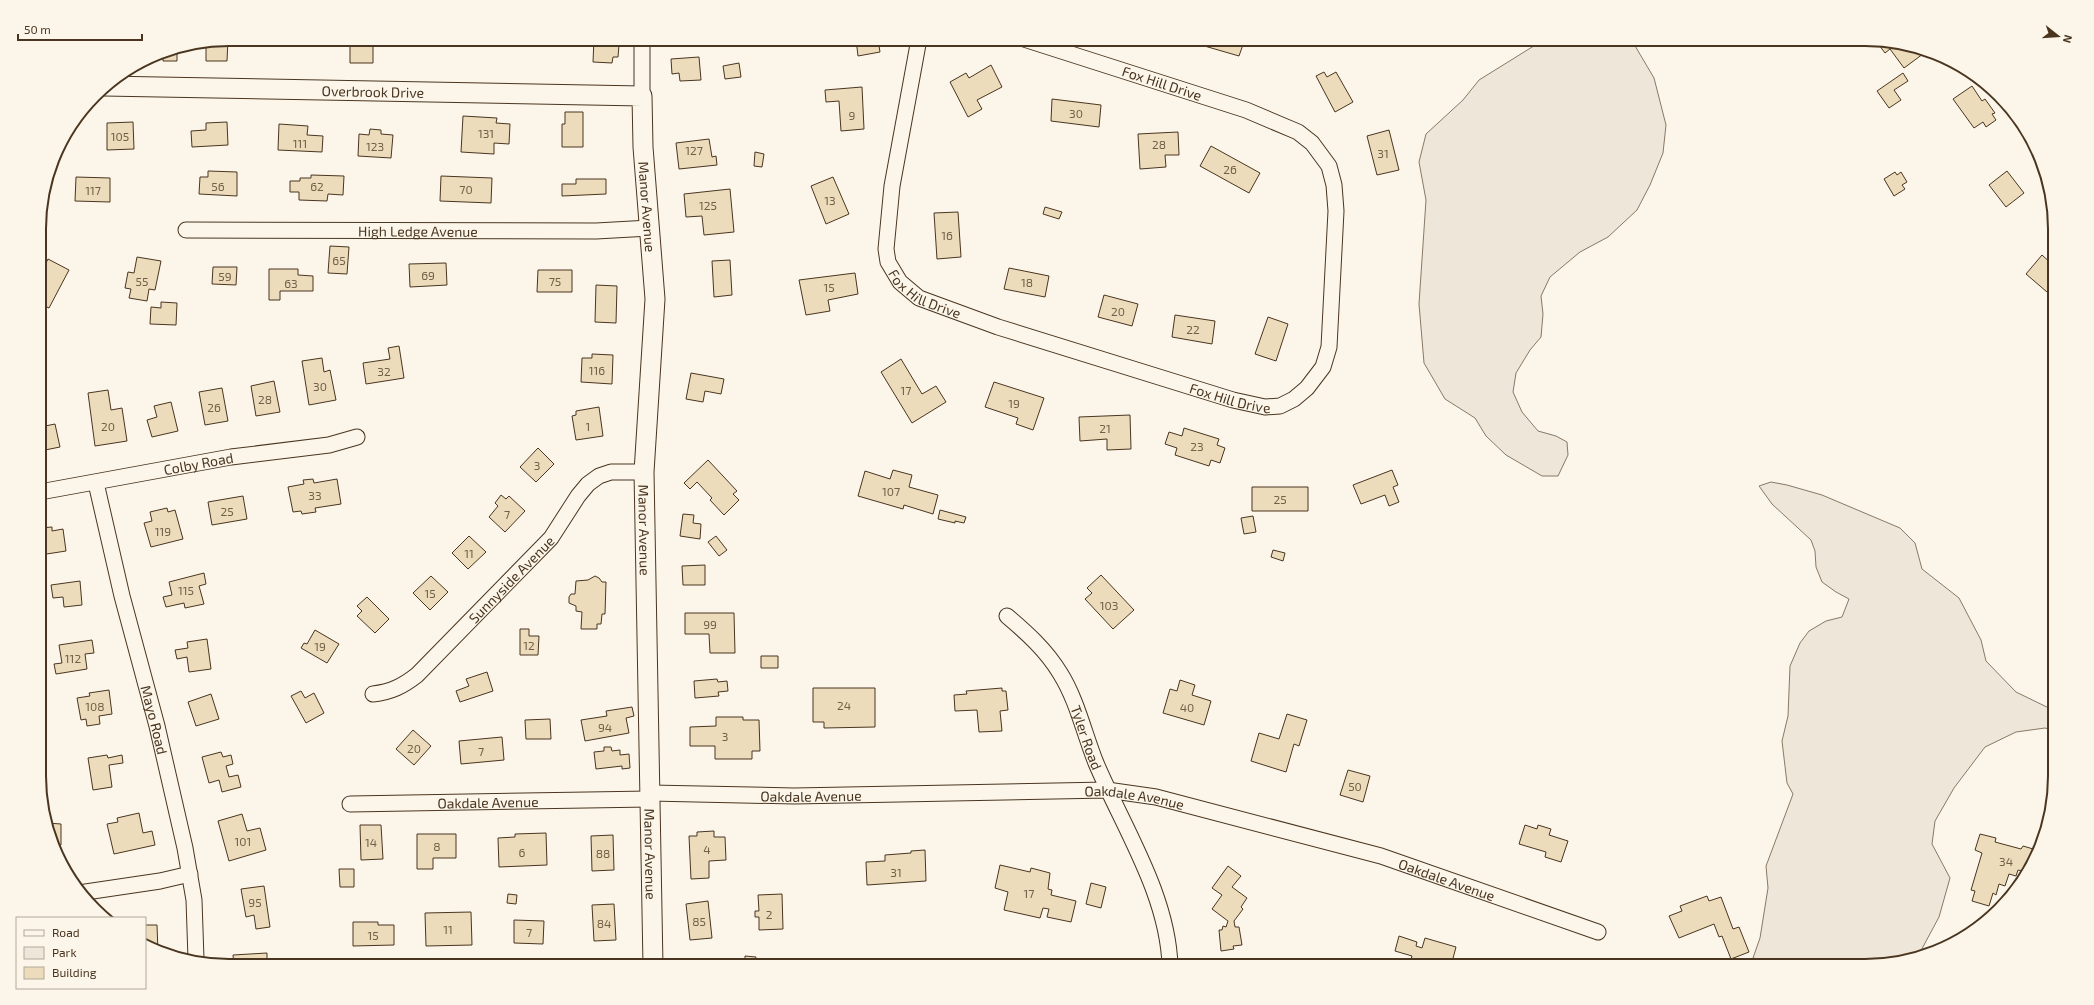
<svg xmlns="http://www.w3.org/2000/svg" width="2094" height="1005" font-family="'Exo 2',sans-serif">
<rect width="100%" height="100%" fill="#fbf6e9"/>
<!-- green -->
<path fill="#ede6d9" stroke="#887966" d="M 1545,39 L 1631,39 L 1654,78 L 1666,125 L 1663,153 L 1650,185 L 1637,210 L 1608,237 L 1580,252 L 1550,277 L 1541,296 L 1543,314 L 1541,337 L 1530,350 L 1516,373 L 1513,392 L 1522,412 L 1538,431 L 1556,436 L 1567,442 L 1568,455 L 1558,476 L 1542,476 L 1506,455 L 1486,436 L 1475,418 L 1445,399 L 1424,363 L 1419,304 L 1426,200 L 1419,162 L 1426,134 L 1463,100 L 1479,80 Z
M 1771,482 L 1787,485 L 1822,495 L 1900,528 L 1915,543 L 1922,569 L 1959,598 L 1981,640 L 1986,661 L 2016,692 L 2055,711 L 2055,731 L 2045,728 L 2016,732 L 1985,747 L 1954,788 L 1935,821 L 1932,844 L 1950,878 L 1939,917 L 1917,958 L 1878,966 L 1782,966 L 1753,958 L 1760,938 L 1768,888 L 1766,866 L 1793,794 L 1787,783 L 1782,741 L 1788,716 L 1790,666 L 1800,643 L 1809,631 L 1826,621 L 1842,617 L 1849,599 L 1836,592 L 1822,582 L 1816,567 L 1815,551 L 1811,540 L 1772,504 L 1759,486 Z"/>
<!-- building -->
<path fill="#ecdcbc" stroke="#4a3520" d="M 228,39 L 227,61 L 206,61 L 206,46 L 204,46 L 204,44 Z
M 350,39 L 373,39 L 373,63 L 350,63 Z
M 594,39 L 615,39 L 615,45 L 619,45 L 618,57 L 613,57 L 612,63 L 593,62 Z
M 856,39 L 878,39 L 880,52 L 858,56 Z
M 1203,39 L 1245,39 L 1239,56 L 1201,45 Z
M 1883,42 L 1927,51 L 1904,68 L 1890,49 L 1885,53 L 1879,45 Z
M 177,49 L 177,61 L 163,61 L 163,53 L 157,53 Z
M 699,57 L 701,80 L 680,81 L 679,73 L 672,74 L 671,59 Z
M 739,63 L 741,77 L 725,79 L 723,66 Z
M 991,65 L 1002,87 L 977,100 L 982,109 L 968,117 L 950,82 L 966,73 L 969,78 Z
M 1324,72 L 1327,77 L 1336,72 L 1353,102 L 1335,112 L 1316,76 Z
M 1903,73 L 1908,81 L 1894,90 L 1901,100 L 1889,108 L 1877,91 Z
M 1972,86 L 1982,101 L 1985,99 L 1995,113 L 1992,114 L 1996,120 L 1986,127 L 1983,122 L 1974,128 L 1953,99 Z
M 862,87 L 864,129 L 841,131 L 839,101 L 826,102 L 825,90 Z
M 1052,99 L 1101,105 L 1099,127 L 1051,121 Z
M 565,112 L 583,112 L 583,147 L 562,147 L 562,124 L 565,124 Z
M 463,116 L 497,118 L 496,123 L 510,124 L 509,144 L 494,143 L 494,154 L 461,152 Z
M 133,122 L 134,149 L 107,150 L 107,123 Z
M 227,122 L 228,145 L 192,147 L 191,131 L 206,130 L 206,123 Z
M 279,124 L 308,126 L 307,135 L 323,136 L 322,152 L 278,150 Z
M 370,129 L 381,130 L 381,134 L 393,135 L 391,158 L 358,156 L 359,134 L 369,135 Z
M 1389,130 L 1399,170 L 1377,175 L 1367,136 Z
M 1178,132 L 1179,155 L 1165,155 L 1166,167 L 1140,169 L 1138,134 Z
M 709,139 L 712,157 L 716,156 L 717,165 L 679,169 L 676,143 Z
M 1211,146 L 1260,173 L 1249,193 L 1200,166 Z
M 755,152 L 764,154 L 762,167 L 754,166 Z
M 208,171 L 237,172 L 237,196 L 199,194 L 200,177 L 208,177 Z
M 2007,171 L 2024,193 L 2006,207 L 1989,185 Z
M 1895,172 L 1897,175 L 1901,172 L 1907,182 L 1902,185 L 1905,189 L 1894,196 L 1884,179 Z
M 311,175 L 344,176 L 343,195 L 328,194 L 327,201 L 299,200 L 299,192 L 290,192 L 290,181 L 300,181 L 300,178 L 311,178 Z
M 441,176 L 492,178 L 491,203 L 440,201 Z
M 76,177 L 110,178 L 110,202 L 75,201 Z
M 833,177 L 849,214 L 826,224 L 811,186 Z
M 576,179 L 606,179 L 606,194 L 562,196 L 562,184 L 576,184 Z
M 730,189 L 734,232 L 704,235 L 702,216 L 686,217 L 684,194 Z
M 1045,207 L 1062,212 L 1059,219 L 1043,214 Z
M 958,212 L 961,257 L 937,259 L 934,213 Z
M 330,246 L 349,247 L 347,274 L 328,273 Z
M 2042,255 L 2054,266 L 2054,298 L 2026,274 Z
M 137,257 L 161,261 L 155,290 L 149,289 L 147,301 L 129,298 L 131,289 L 125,288 L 128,272 L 134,273 Z
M 48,259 L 69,270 L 49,308 L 47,307 L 42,316 L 40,315 L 40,275 Z
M 730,260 L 732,295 L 714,297 L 712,261 Z
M 446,263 L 447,285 L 410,287 L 409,264 Z
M 213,267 L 237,267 L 236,285 L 212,284 Z
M 1009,268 L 1049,276 L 1045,297 L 1004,289 Z
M 269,269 L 298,269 L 298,275 L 313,276 L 313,291 L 280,291 L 280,300 L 269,300 Z
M 538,270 L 572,270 L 572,292 L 537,292 Z
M 855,273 L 858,294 L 828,300 L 830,311 L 806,315 L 799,280 Z
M 596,285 L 617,286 L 616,323 L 595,322 Z
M 1104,295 L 1138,304 L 1132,326 L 1098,317 Z
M 161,302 L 177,303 L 176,325 L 150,324 L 151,307 L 161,308 Z
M 1175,315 L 1215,321 L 1212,344 L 1172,337 Z
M 1268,317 L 1288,324 L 1276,361 L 1255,354 Z
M 399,346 L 404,378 L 366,384 L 363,363 L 390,359 L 388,348 Z
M 592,354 L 613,355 L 612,384 L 581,382 L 582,358 L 592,358 Z
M 322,358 L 324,372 L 330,370 L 336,400 L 309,405 L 302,361 Z
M 901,359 L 922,394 L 936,386 L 946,402 L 912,423 L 881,372 Z
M 691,373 L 724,379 L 721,394 L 705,391 L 703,402 L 686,399 Z
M 274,381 L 280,412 L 256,416 L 251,386 Z
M 994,382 L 1044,398 L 1033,430 L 1016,424 L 1018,418 L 985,407 Z
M 222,388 L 228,421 L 205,425 L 199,392 Z
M 108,390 L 111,410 L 122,408 L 127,441 L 95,446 L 88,393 Z
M 171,402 L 178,431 L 152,437 L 147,420 L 157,417 L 154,406 Z
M 599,407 L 603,436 L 576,440 L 572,416 L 576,415 L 576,411 Z
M 1130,415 L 1131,449 L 1107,450 L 1107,439 L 1080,441 L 1079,417 Z
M 55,424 L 60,447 L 40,451 L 40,427 Z
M 1184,428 L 1219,439 L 1217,445 L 1225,448 L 1220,463 L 1211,460 L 1209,466 L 1175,455 L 1177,448 L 1165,444 L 1169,432 L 1182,436 Z
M 538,448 L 554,464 L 536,482 L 520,467 Z
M 708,460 L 737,491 L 733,494 L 739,500 L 724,515 L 710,500 L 712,498 L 697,482 L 690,489 L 684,483 Z
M 893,470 L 912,475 L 909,487 L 938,495 L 933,514 L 904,505 L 903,509 L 858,496 L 865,471 L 890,479 Z
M 1392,470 L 1398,485 L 1393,487 L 1399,502 L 1389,506 L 1385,495 L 1361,504 L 1353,485 Z
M 313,479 L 314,483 L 337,479 L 341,504 L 315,508 L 316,512 L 302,514 L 301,511 L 293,512 L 288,487 L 304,484 L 303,480 Z
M 1252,487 L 1308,487 L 1308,511 L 1252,511 Z
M 501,495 L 506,499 L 509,496 L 525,511 L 505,532 L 489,517 L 498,506 L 495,503 Z
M 243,496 L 247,519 L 212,525 L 208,502 Z
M 167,508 L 168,512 L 175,510 L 183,539 L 151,547 L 144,523 L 152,521 L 150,512 Z
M 940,510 L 966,517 L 964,523 L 955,521 L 955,523 L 938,519 Z
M 683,514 L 694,515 L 693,523 L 701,524 L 700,539 L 680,536 Z
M 1253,516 L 1256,532 L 1244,534 L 1241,518 Z
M 52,527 L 52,531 L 63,529 L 66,551 L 40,555 L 40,528 Z
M 469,536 L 486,552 L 468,569 L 452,553 Z
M 716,536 L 727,550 L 719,556 L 708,542 Z
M 1273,550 L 1285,553 L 1283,561 L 1271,557 Z
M 705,565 L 705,585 L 683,585 L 682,566 Z
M 204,573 L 206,584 L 199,586 L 204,604 L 185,608 L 184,603 L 166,607 L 163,597 L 172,595 L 169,582 Z
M 1101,575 L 1134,610 L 1113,629 L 1085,599 L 1092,593 L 1087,588 Z
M 431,576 L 448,592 L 430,610 L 413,593 Z
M 595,576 L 599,578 L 602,582 L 606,582 L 605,614 L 602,614 L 601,624 L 597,624 L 597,629 L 581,629 L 582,612 L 576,611 L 576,606 L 569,603 L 569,597 L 571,594 L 575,594 L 576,581 L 588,580 Z
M 80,581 L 82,605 L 64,607 L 63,597 L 53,598 L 51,585 Z
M 367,597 L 389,619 L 375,633 L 357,616 L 362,611 L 357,606 Z
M 685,613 L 734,613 L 735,653 L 710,653 L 709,634 L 685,634 Z
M 520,629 L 529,629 L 529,636 L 539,636 L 538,655 L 520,655 Z
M 315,630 L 339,644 L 327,663 L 301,648 L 304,643 L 307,644 Z
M 207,639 L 211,669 L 189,672 L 187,657 L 177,659 L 175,650 L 188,648 L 187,642 Z
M 92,640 L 94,653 L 85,654 L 87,669 L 56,674 L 54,664 L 62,663 L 59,645 Z
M 761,656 L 778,656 L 778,668 L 761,668 Z
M 487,672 L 493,691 L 460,702 L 456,691 L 469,686 L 466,679 Z
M 717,679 L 718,682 L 727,681 L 728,691 L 718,692 L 719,696 L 695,698 L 694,681 Z
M 1180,680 L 1195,685 L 1192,695 L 1211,701 L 1204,725 L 1163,713 L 1170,689 L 1177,691 Z
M 813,688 L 875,688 L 875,727 L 824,728 L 824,722 L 813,722 Z
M 1002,688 L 1002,691 L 1006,691 L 1008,710 L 1000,711 L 1002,731 L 979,732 L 977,710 L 955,711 L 954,695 L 967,694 L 966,691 Z
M 109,690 L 112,714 L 99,716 L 100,724 L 87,726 L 86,719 L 81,720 L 77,698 L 90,696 L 89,693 Z
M 301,691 L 305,698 L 314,693 L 324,713 L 306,723 L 291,696 Z
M 211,694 L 219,719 L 196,726 L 188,702 Z
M 632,707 L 634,716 L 626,718 L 629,733 L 585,741 L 581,720 L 607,716 L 606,711 Z
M 1287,714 L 1307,720 L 1299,746 L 1294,744 L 1286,772 L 1251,761 L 1259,733 L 1279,739 Z
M 716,717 L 743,717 L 743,720 L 759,720 L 760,751 L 752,751 L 752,759 L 715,759 L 715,746 L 690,746 L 690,727 L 716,726 Z
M 550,719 L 551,739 L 526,739 L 525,720 Z
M 413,730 L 431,746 L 414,765 L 396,749 Z
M 502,737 L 504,760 L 461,764 L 459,741 Z
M 604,747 L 611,747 L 612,751 L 620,750 L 620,755 L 629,754 L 630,768 L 622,769 L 622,766 L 596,769 L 594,752 L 604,751 Z
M 221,752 L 223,757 L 231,755 L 233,764 L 226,766 L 229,777 L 238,775 L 241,787 L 222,792 L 219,780 L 209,783 L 202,757 Z
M 107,755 L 108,758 L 122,755 L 123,763 L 109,765 L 112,787 L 93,790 L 88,758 Z
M 1348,770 L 1370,776 L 1363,802 L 1340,795 Z
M 139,813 L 143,833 L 152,831 L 155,845 L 114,854 L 107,824 L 118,822 L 117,818 Z
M 242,814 L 247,831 L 260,828 L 266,850 L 229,861 L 218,821 Z
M 47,823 L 61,824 L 61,845 L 52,845 Z
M 360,825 L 381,825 L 383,859 L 361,860 Z
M 1525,825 L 1537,829 L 1538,825 L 1551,829 L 1549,835 L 1568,841 L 1561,862 L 1545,857 L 1546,852 L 1519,844 Z
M 714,831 L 714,837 L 725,837 L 726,860 L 709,861 L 709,878 L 691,879 L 689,836 L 697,836 L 697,832 Z
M 546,833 L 547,865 L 499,867 L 498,838 L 515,837 L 515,834 Z
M 417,834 L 456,834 L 456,858 L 433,858 L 433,869 L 417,869 Z
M 1980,834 L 1996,838 L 1995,842 L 2021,849 L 2023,846 L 2040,851 L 2026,872 L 2018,870 L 2016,876 L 2009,874 L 2005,886 L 1999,884 L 1996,895 L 1993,893 L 1989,906 L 1972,901 L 1975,891 L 1971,890 L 1982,853 L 1975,850 Z
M 613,835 L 614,870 L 592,871 L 591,836 Z
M 925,850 L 926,881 L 867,885 L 866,862 L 885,861 L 885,855 L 911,853 L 911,851 Z
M 1000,865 L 1030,872 L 1031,868 L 1050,873 L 1048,889 L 1052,890 L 1051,895 L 1076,901 L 1071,922 L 1047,917 L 1049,909 L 1043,908 L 1040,918 L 1004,910 L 1008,892 L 995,888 Z
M 1228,866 L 1241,876 L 1232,887 L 1247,898 L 1241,907 L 1243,909 L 1234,921 L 1235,927 L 1239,927 L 1242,945 L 1233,946 L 1234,949 L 1221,951 L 1219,930 L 1222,930 L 1223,926 L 1226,927 L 1228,921 L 1212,909 L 1222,895 L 1212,888 Z
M 339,869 L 354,869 L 354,887 L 340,887 Z
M 1091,883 L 1106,887 L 1101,908 L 1086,904 Z
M 264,886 L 270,927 L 256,929 L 254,915 L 246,917 L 241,889 Z
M 508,894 L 517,895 L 516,904 L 507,903 Z
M 782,894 L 783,929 L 759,930 L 759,917 L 755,917 L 755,911 L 759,911 L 758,895 Z
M 1707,896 L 1709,901 L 1721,897 L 1733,929 L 1739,927 L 1749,952 L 1731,959 L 1722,936 L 1719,937 L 1714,924 L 1679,938 L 1669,916 L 1682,911 L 1680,906 Z
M 708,901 L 712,938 L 690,940 L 686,904 Z
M 614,904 L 616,940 L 594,941 L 592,905 Z
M 471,912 L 472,945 L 426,946 L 425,913 Z
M 514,920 L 544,921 L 543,944 L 514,943 Z
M 353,922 L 378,922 L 378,925 L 394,925 L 394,945 L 353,946 Z
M 145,925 L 157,925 L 158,952 L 145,945 Z
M 1399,936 L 1417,942 L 1416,946 L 1422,948 L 1425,938 L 1456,947 L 1451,966 L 1409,966 L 1412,956 L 1395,951 Z
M 267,953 L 267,966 L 234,966 L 233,955 Z
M 745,956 L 756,957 L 755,965 L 745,964 Z"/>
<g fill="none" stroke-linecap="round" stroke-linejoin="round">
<!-- minor casing -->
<g stroke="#4a3520" stroke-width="17">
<g id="minor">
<path id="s1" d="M 919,39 L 892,186 L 886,249 L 888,262 L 900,282 L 919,298 L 998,327 L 1233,400 L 1265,407 L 1280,406 L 1294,399 L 1307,388 L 1323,367 L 1329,347 L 1336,211 L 1334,185 L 1329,166 L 1312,143 L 1298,132 L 1246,110 L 1024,39"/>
<path d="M 642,96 L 642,39"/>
<path id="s2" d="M 186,230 L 596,231 L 650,228"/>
<path id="s3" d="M 96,483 L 122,596 L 157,726 L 185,848 L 194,900 L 196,959"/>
<path id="s4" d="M 40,492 L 231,457 L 329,445 L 357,437"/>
<path id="s5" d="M 1007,616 C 1027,633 1046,650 1060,673 C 1077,700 1084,733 1096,763 C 1123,827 1168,895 1170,966"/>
<path id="s6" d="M 373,694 C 391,692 403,686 417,675 L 551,538 L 578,496 L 588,484 L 599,476 L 611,472 L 644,472"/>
<path id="s7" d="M 650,793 L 794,796 L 1107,790 L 1156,797 L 1381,856 L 1598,932"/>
<path id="s8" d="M 350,804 L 650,799"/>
<path d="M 79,893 L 160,881 L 190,874"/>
</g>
</g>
<!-- tertiary casing -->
<g stroke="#4a3520" stroke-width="21">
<g id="tertiary">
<path id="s9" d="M 104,86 L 642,96 L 643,147 L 655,299 L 644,472 L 653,966"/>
</g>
</g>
<!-- minor -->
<use href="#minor" stroke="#fbf6e9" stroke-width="15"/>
<!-- tertiary -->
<use href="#tertiary" stroke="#fbf6e9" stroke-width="19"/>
</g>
<g text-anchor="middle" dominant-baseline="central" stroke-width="3" stroke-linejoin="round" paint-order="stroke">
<!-- number labels -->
<g font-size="12" fill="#725f47">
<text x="1076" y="113">30</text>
<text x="852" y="115">9</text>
<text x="486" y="133">131</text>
<text x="120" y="136">105</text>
<text x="300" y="143">111</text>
<text x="1159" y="144">28</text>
<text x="375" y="146">123</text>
<text x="694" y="150">127</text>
<text x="1383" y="153">31</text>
<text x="1230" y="169">26</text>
<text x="218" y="186">56</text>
<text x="317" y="186">62</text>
<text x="466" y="189">70</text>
<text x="93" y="190">117</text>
<text x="830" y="200">13</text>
<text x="708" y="205">125</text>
<text x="947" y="235">16</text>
<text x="339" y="260">65</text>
<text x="428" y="275">69</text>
<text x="225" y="276">59</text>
<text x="142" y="281">55</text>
<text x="555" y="281">75</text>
<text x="1027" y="282">18</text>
<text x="291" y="283">63</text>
<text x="829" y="287">15</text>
<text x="1118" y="311">20</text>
<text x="1193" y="329">22</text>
<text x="597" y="370">116</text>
<text x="384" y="371">32</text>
<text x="320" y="386">30</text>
<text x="906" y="390">17</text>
<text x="265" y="399">28</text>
<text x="1014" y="403">19</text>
<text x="214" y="407">26</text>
<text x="108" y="426">20</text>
<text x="588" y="426">1</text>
<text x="1105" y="428">21</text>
<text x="1197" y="446">23</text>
<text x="537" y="465">3</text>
<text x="891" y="491">107</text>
<text x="315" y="495">33</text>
<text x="1280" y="499">25</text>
<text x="227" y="511">25</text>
<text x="507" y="514">7</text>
<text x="163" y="531">119</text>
<text x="469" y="553">11</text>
<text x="186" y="590">115</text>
<text x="430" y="593">15</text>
<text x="1109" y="605">103</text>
<text x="710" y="624">99</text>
<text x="529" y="645">12</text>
<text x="320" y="646">19</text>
<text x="73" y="658">112</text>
<text x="844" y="705">24</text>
<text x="95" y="706">108</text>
<text x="1187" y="707">40</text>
<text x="605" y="727">94</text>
<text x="725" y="736">3</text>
<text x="414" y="748">20</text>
<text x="481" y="751">7</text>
<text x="1355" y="786">50</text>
<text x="243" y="841">101</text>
<text x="371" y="842">14</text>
<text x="437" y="846">8</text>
<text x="707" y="849">4</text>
<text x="522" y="852">6</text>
<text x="603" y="853">88</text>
<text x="2006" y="861">34</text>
<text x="896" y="872">31</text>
<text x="1029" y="893">17</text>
<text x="255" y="902">95</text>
<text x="769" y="914">2</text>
<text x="699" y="921">85</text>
<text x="604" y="923">84</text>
<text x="448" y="929">11</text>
<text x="529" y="932">7</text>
<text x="373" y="935">15</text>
</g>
<!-- street labels -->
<g font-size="14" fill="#4a3520" stroke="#fbf6e9">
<text transform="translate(1162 83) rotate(18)">Fox Hill Drive</text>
<text stroke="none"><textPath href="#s9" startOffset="269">Overbrook Drive</textPath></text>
<text stroke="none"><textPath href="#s9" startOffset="649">Manor Avenue</textPath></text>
<text stroke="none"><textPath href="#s2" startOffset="232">High Ledge Avenue</textPath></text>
<text stroke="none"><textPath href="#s1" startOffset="277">Fox Hill Drive</textPath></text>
<text stroke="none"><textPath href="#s1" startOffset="601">Fox Hill Drive</textPath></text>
<text stroke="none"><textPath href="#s4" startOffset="161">Colby Road</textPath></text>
<text stroke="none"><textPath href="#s9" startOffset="973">Manor Avenue</textPath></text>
<text stroke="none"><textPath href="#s6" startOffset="183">Sunnyside Avenue</textPath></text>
<text stroke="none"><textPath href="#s3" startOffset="244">Mayo Road</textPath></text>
<text stroke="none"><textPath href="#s5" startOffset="148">Tyler Road</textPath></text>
<text stroke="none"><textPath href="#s7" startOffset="161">Oakdale Avenue</textPath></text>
<text stroke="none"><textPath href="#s7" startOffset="485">Oakdale Avenue</textPath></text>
<text stroke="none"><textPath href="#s8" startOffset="138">Oakdale Avenue</textPath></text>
<text stroke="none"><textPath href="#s9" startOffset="1297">Manor Avenue</textPath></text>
<text stroke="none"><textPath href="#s7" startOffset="809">Oakdale Avenue</textPath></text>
</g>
</g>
<!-- crop -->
<path d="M0 0H2094V1005H0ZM229 46H1865A183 183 0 0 1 2048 229V776A183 183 0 0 1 1865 959H229A183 183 0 0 1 46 776V229A183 183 0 0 1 229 46Z" fill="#fbf6e9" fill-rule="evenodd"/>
<path fill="none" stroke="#4a3520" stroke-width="2" d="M229 46H1865A183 183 0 0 1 2048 229V776A183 183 0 0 1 1865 959H229A183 183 0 0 1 46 776V229A183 183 0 0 1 229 46Z"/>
<!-- legend -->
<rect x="16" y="917" width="130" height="72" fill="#fbf6e9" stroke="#b4a999"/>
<rect x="24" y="930" width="20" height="6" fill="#fbf6e9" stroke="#b4a999"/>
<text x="52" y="937" font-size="12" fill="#4a3520">Road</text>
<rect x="24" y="947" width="20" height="12" fill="#ede6d9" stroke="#b4a999"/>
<text x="52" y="957" font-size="12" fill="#4a3520">Park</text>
<rect x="24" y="967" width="20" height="12" fill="#ecdcbc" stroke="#b4a999"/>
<text x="52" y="977" font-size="12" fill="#4a3520">Building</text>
<!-- north arrow -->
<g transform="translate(2058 36) rotate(107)" stroke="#fbf6e9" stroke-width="3" paint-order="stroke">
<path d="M0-3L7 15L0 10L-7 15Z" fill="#4a3520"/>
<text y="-6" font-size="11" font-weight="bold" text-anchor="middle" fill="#4a3520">N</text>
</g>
<!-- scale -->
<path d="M18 34v6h124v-6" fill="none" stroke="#4a3520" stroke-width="2"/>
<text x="24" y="34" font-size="12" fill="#4a3520" stroke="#fbf6e9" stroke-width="3" paint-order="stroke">50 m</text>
</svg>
